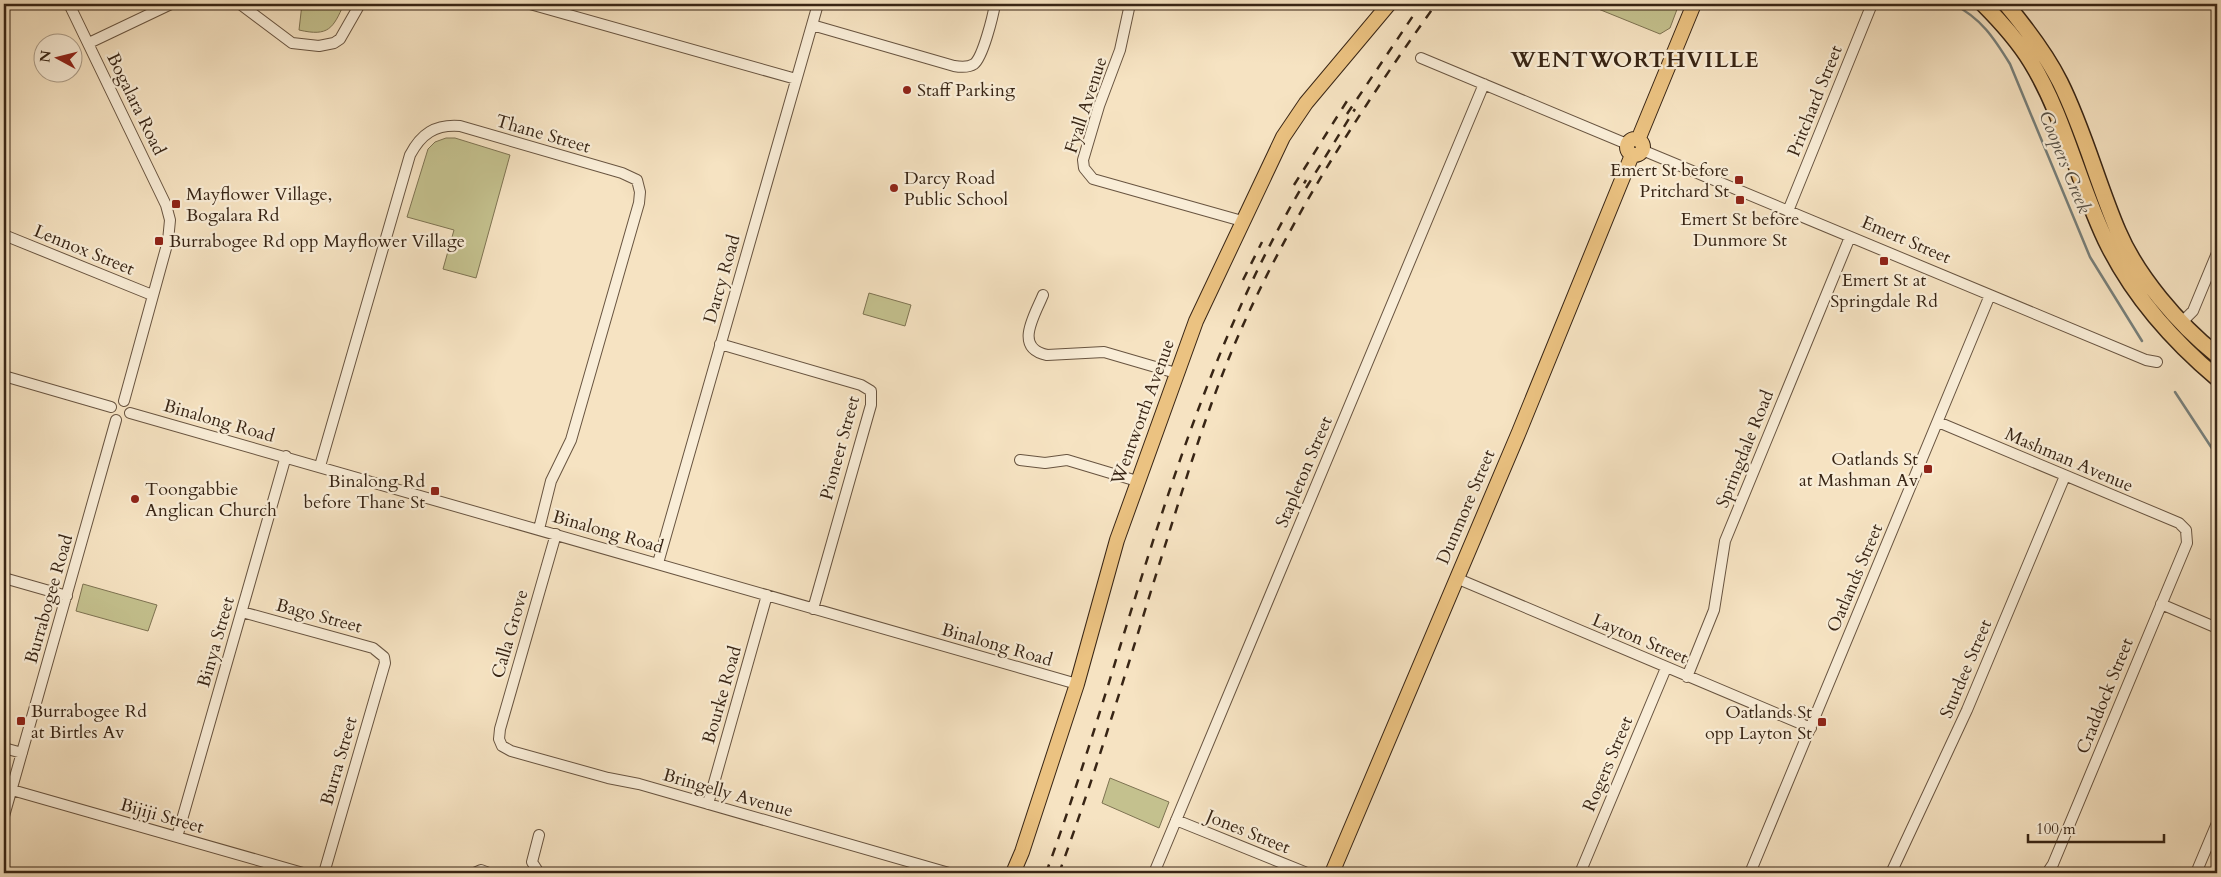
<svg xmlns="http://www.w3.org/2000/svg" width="2221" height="877" font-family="Cardo,serif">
<rect width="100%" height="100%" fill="#f6e3c2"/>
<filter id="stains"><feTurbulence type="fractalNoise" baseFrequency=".004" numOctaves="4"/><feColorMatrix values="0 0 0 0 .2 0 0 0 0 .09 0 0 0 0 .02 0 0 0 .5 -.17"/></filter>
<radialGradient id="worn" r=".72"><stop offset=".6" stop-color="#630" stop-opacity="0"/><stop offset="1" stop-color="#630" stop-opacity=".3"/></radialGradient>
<!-- green -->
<path fill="#c4c18e" stroke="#7e7352" d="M 302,4 L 344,4 C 333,28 329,37 299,30 Z
M 1586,4 L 1679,4 L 1670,28 L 1660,34 Z
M 446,138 L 455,138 L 510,155 L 476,278 L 443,269 L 454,230 L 407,217 L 428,149 L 435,142 Z
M 869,293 L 911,305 L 905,326 L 863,314 Z
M 83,584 L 157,605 L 148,631 L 76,611 Z
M 1110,778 L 1169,802 L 1159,828 L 1102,803 Z"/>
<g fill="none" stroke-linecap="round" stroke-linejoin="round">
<!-- stream -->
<path stroke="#777f7a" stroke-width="2.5" d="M 1953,4 C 1981,18 1994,38 2010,64 L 2090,257 L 2142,341
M 2175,392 L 2217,456"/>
<!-- minor casing -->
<g stroke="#685440" stroke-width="12">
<path id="minor" d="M 69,4 L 166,205 L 170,220 L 168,241 L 124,401
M 240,4 L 292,43 L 319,46 L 334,43 L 340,39 L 360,4
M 530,4 L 796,79
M 1130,4 L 1120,50 L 1099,106 L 1083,160 L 1084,168 L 1093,179 L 1242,221
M 812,25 L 954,66 C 960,67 968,68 974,64 C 983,57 993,16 995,4
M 89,43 L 171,4
M 1421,58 L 1627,144
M 1642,150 L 2146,360 L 2157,362
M 1788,211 L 1872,4
M 4,235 L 152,295
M 1043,295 C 1035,315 1013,348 1047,355 L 1104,352 L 1176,373
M 2182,322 L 2193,311 L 2217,253
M 720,344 L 861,385 L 871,391 L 871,405 L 813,609
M 4,376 L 111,407
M 130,413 L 1077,684
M 1938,422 L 2179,523 L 2186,530 L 2187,543 L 2053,864 L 2047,873
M 1020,460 L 1045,463 L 1067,460 L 1137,481
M 320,466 L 410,155 C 421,134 435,124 460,126 L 622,173 L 637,180 L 640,192 L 639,203 L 571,440 L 551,481 L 539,529
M 556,534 L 500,729 L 499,739 L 502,746 L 511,751 L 608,778 L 639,784 L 949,873
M 658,563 L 818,4
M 4,578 L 67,596
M 1456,578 L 1811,728
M 2161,604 L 2217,628
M 242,612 L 373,648 L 384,657 L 385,663 L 324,873
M 1687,677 L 1714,610 L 1725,541 L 1850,237
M 4,748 L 22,753
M 12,790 L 303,873
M 708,804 L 767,595
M 4,816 L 116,420
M 1176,820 L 1307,873
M 539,835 L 532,862 L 539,873
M 177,837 L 286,456
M 474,873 L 481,870 L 489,873
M 1154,873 L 1484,84
M 1580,873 L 1666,668
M 1750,873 L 1990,295
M 1891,873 L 1967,710 L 2065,476
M 2196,873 L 2217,823"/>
</g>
<!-- major casing -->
<g stroke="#382515" stroke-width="16">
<path id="major" d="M1627 147a8 8 0 1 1 16 0a8 8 0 1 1-16 0Z
M 1638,140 L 1694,4
M 1013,873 L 1022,852 L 1077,684 L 1117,540 L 1196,321 L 1283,137 L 1306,103 L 1389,4
M 1332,873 L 1519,432 L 1632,155"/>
</g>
<!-- highway casing -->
<g stroke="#382515" stroke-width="18">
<path id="highway" d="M 1983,4 C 2000,21 2018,41 2031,62 C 2066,119 2079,188 2109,247 C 2135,298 2173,341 2217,378
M 2006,4 C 2026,28 2046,54 2060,82 C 2084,130 2097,182 2118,231 C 2137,276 2179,325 2217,355"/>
</g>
<!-- minor -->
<use href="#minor" stroke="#f9edd7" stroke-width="10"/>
<!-- major -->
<use href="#major" stroke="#ebc281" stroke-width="14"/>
<!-- highway -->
<use href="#highway" stroke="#ebc281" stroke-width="15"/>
<!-- rail -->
<path stroke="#382515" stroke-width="2.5" stroke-dasharray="9 9" stroke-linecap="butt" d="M 1347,114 L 1421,4
M 1294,185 L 1347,101
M 1306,188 L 1355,109
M 1243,280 L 1262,242
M 1046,873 C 1131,641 1178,394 1306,180
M 1059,873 C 1098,767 1130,658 1164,549 C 1186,479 1207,409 1236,341 C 1288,221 1360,110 1436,4"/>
</g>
<!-- markers -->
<g fill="#8f2418" stroke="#f9edd7" stroke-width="2">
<circle cx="907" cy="90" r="5"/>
<rect x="1734" y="175" width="10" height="10" rx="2.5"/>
<circle cx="894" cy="188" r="5"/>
<rect x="1735" y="195" width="10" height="10" rx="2.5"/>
<rect x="171" y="199" width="10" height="10" rx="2.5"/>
<rect x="154" y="236" width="10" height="10" rx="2.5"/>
<rect x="1879" y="256" width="10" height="10" rx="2.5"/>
<rect x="1923" y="464" width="10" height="10" rx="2.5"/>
<rect x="430" y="486" width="10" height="10" rx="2.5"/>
<circle cx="135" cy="499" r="5"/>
<rect x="16" y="716" width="10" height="10" rx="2.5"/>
<rect x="1817" y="717" width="10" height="10" rx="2.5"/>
</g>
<g text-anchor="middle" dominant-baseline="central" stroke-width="4.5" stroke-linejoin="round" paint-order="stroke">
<!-- poi labels -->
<g font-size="18" fill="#382515" stroke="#f9edd7" text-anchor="start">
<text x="917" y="90">Staff Parking</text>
<text x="1729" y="170" text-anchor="end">Emert St before<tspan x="1729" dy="21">Pritchard St</tspan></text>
<text x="904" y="178">Darcy Road<tspan x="904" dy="21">Public School</tspan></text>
<text x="186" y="194">Mayflower Village,<tspan x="186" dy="21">Bogalara Rd</tspan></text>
<text x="1740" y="219" text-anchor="middle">Emert St before<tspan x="1740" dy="21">Dunmore St</tspan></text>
<text x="169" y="241">Burrabogee Rd opp Mayflower Village</text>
<text x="1884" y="280" text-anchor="middle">Emert St at<tspan x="1884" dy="21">Springdale Rd</tspan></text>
<text x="1918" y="459" text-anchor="end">Oatlands St<tspan x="1918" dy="21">at Mashman Av</tspan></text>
<text x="425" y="481" text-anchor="end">Binalong Rd<tspan x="425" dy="21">before Thane St</tspan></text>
<text x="145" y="489">Toongabbie<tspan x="145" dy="21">Anglican Church</tspan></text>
<text x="31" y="711">Burrabogee Rd<tspan x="31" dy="21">at Birtles Av</tspan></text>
<text x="1812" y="712" text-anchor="end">Oatlands St<tspan x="1812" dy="21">opp Layton St</tspan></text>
</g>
<!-- street labels -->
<g font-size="18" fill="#382515" stroke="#f9edd7">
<text transform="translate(1815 101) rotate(-68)">Pritchard Street</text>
<text transform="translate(136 104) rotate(64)">Bogalara Road</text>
<text transform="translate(1086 105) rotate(-72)">Fyall Avenue</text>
<text transform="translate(543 134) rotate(16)">Thane Street</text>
<text transform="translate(1906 240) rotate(23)">Emert Street</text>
<text transform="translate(84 250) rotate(22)">Lennox Street</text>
<text transform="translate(722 279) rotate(-74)">Darcy Road</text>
<text transform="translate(1143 412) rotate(-70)">Wentworth Avenue</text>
<text transform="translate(219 421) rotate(16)">Binalong Road</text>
<text transform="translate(840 448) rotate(-75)">Pioneer Street</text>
<text transform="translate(1745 449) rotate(-68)">Springdale Road</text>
<text transform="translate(2069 460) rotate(23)">Mashman Avenue</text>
<text transform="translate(1304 472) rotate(-67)">Stapleton Street</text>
<text transform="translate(1466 507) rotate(-67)">Dunmore Street</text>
<text transform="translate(608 532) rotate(16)">Binalong Road</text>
<text transform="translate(1855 578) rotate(-67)">Oatlands Street</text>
<text transform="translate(49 599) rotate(-74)">Burrabogee Road</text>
<text transform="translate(319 616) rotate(15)">Bago Street</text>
<text transform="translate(510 634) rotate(-74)">Calla Grove</text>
<text transform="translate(1640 639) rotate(23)">Layton Street</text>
<text transform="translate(216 642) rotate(-74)">Binya Street</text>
<text transform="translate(997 645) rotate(16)">Binalong Road</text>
<text transform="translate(1966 669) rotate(-67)">Sturdee Street</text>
<text transform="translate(722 695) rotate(-74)">Bourke Road</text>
<text transform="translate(2105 696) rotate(-68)">Craddock Street</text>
<text transform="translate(339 761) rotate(-74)">Burra Street</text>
<text transform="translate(1608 764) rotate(-67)">Rogers Street</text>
<text transform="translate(728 793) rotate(16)">Bringelly Avenue</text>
<text transform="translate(162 816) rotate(16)">Bijiji Street</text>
<text transform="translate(1248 832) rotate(22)">Jones Street</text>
</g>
<!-- water labels -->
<g font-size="19" font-style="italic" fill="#585247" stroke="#f9edd7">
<text transform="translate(2065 162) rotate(68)">Coopers Creek</text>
</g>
<!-- district labels -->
<g font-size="22" font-weight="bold" letter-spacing="1" fill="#382515" stroke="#f9edd7">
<text x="1635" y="60">WENTWORTHVILLE</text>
</g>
</g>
<!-- margin -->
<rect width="2221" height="877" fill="none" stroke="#f6e3c2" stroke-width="20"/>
<rect x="5" y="5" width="2211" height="867" fill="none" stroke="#382515" stroke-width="2.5"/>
<rect x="10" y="10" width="2201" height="857" fill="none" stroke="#382515"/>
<!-- north arrow -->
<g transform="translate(58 58) rotate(277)"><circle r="24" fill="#f9edd7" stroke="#ac9d89"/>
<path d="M0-4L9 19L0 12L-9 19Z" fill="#8f2418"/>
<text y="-8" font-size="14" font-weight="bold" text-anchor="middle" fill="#382515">N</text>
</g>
<!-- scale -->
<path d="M2028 834v8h136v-8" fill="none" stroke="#382515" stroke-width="2.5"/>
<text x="2036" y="834" font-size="15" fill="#382515" stroke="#f9edd7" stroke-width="4" paint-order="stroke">100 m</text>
<rect width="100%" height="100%" filter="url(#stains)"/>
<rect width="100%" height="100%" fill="url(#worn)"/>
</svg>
